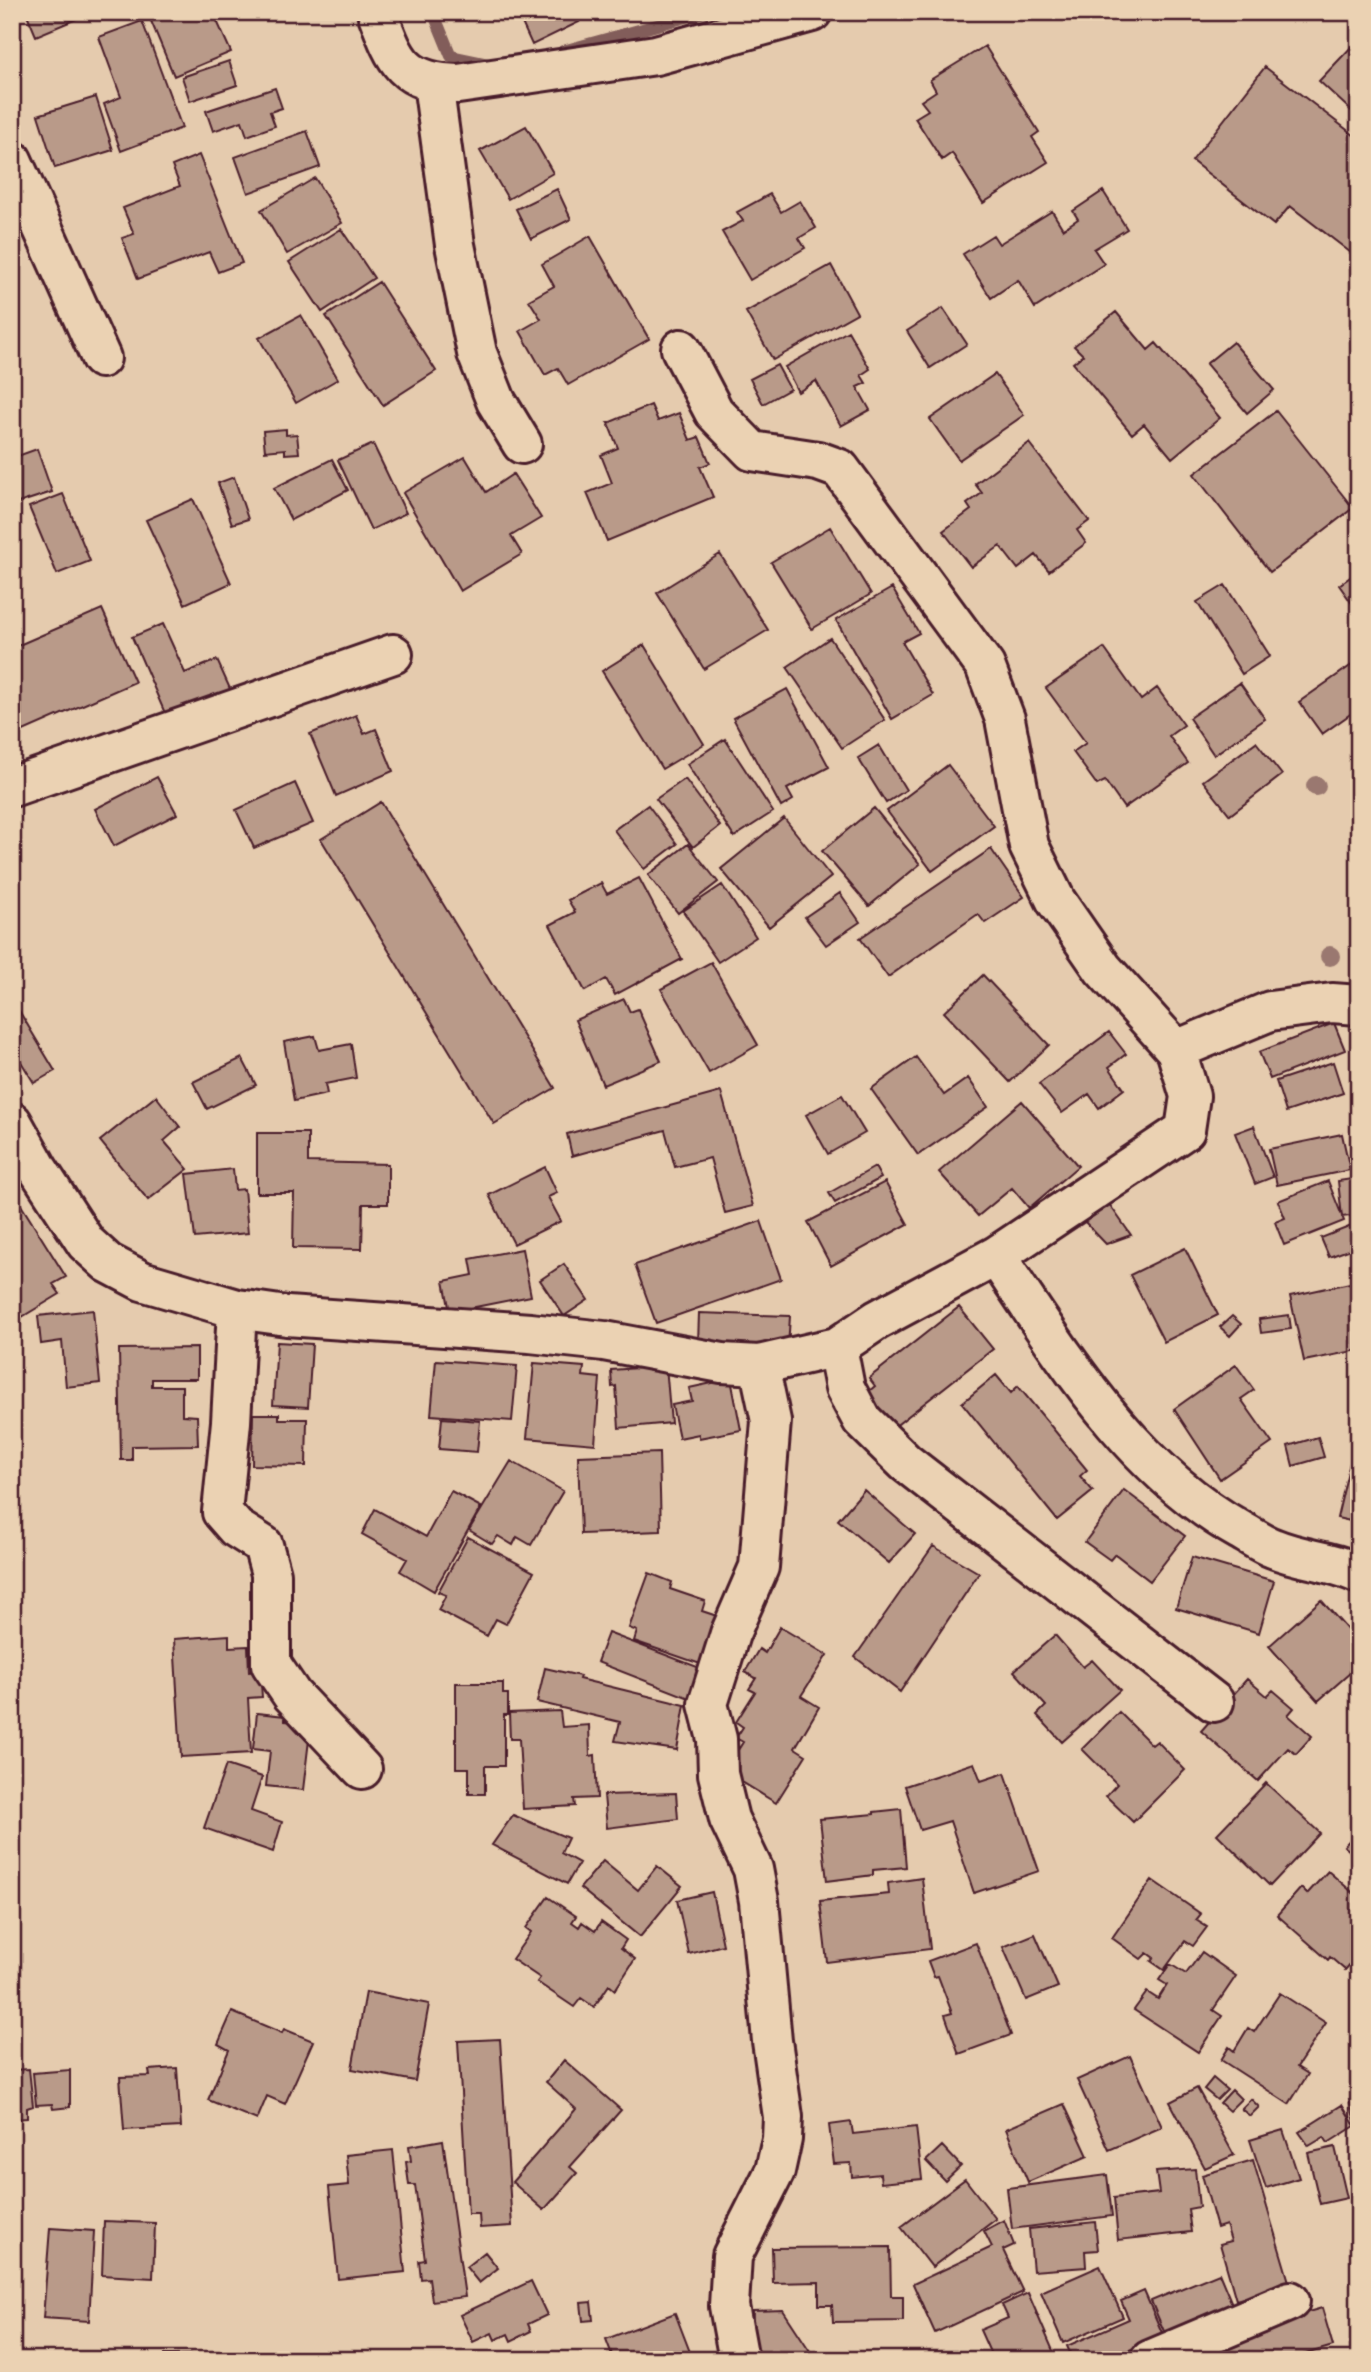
<svg xmlns="http://www.w3.org/2000/svg" width="1371" height="2372" font-family="'Indie Flower',sans-serif">
<rect width="100%" height="100%" fill="#e5cbae"/>
<filter id="ink" filterUnits="userSpaceOnUse"><feTurbulence type="fractalNoise" baseFrequency=".0143" numOctaves="2"/><feDisplacementMap in="SourceGraphic" scale="14" xChannelSelector="R" yChannelSelector="G"/><feConvolveMatrix kernelMatrix="1 2 1 2 8 2 1 2 1" color-interpolation-filters="sRGB"/></filter>
<g filter="url(#ink)">
<g fill="none" stroke-linecap="round" stroke-linejoin="round">
<!-- stream -->
<path stroke="#825d5a" stroke-width="12" d="M 433,12 L 451,56 L 494,65
M 563,51 L 704,12"/>
</g>
<!-- building -->
<path fill="#b99a89" stroke="#4a1f2b" stroke-width="2" d="M 26,12 L 93,12 L 36,36 Z
M 173,12 L 213,12 L 231,52 L 174,76 L 151,21 Z
M 517,12 L 574,12 L 579,22 L 532,45 Z
M 142,21 L 182,128 L 121,151 L 104,104 L 121,97 L 99,37 Z
M 1356,42 L 1359,45 L 1359,118 L 1319,81 Z
M 985,46 L 1039,132 L 1032,137 L 1048,162 L 983,203 L 952,153 L 942,160 L 915,118 L 928,110 L 921,101 L 936,91 L 930,80 Z
M 229,61 L 237,85 L 190,101 L 182,77 Z
M 1265,67 L 1359,139 L 1359,259 L 1290,206 L 1274,225 L 1192,161 Z
M 275,88 L 282,108 L 270,112 L 275,126 L 247,136 L 242,121 L 213,131 L 206,111 Z
M 96,97 L 113,150 L 55,168 L 38,115 Z
M 526,126 L 553,173 L 508,199 L 480,151 Z
M 307,131 L 320,167 L 248,193 L 235,157 Z
M 199,155 L 242,263 L 218,272 L 209,252 L 138,279 L 122,238 L 134,234 L 123,208 L 180,186 L 172,166 Z
M 315,178 L 342,223 L 287,254 L 261,210 Z
M 557,189 L 571,219 L 531,239 L 516,209 Z
M 1103,191 L 1127,229 L 1094,249 L 1104,264 L 1035,308 L 1018,280 L 991,298 L 963,254 L 993,235 L 999,244 L 1052,211 L 1063,229 L 1078,219 L 1073,211 Z
M 770,194 L 781,212 L 800,201 L 816,228 L 799,238 L 805,248 L 750,280 L 722,232 L 743,221 L 737,212 Z
M 341,229 L 374,278 L 322,312 L 289,262 Z
M 590,236 L 649,339 L 568,385 L 558,368 L 545,375 L 520,331 L 541,319 L 529,300 L 554,286 L 542,264 Z
M 831,265 L 857,313 L 773,360 L 746,312 Z
M 379,282 L 436,371 L 383,405 L 326,316 Z
M 943,308 L 967,344 L 930,368 L 907,331 Z
M 1116,312 L 1148,350 L 1156,343 L 1220,418 L 1172,458 L 1144,424 L 1132,434 L 1073,363 L 1083,355 L 1074,346 Z
M 301,315 L 338,379 L 296,403 L 259,338 Z
M 848,331 L 870,369 L 861,375 L 866,383 L 857,387 L 870,410 L 841,426 L 816,381 L 798,392 L 785,367 Z
M 1233,342 L 1274,390 L 1247,413 L 1206,364 Z
M 777,365 L 790,389 L 763,404 L 750,379 Z
M 995,374 L 1024,415 L 959,460 L 930,419 Z
M 651,405 L 658,421 L 679,413 L 690,440 L 699,437 L 710,463 L 700,467 L 713,497 L 607,541 L 587,493 L 612,483 L 601,455 L 618,448 L 608,423 Z
M 1276,411 L 1353,508 L 1270,572 L 1194,474 Z
M 286,429 L 286,435 L 297,434 L 299,453 L 285,454 L 285,449 L 265,451 L 263,431 Z
M 1029,443 L 1089,521 L 1077,530 L 1086,543 L 1049,571 L 1036,555 L 1018,569 L 1000,546 L 971,567 L 943,531 L 971,510 L 967,504 L 982,493 L 975,484 Z
M 373,444 L 406,513 L 371,530 L 338,460 Z
M 37,449 L 52,492 L 12,505 L 12,458 Z
M 465,457 L 486,492 L 513,474 L 541,518 L 511,536 L 522,554 L 460,591 L 403,493 Z
M 332,459 L 348,490 L 291,520 L 274,488 Z
M 234,477 L 248,519 L 232,524 L 218,483 Z
M 63,494 L 90,561 L 57,574 L 29,507 Z
M 193,499 L 231,583 L 185,604 L 146,520 Z
M 830,527 L 871,594 L 812,629 L 771,562 Z
M 720,554 L 768,630 L 704,669 L 657,593 Z
M 1359,571 L 1359,612 L 1358,612 L 1339,585 Z
M 1225,585 L 1270,656 L 1242,674 L 1197,602 Z
M 892,588 L 919,633 L 902,642 L 933,695 L 892,719 L 836,620 Z
M 102,609 L 135,682 L 12,736 L 12,648 Z
M 163,624 L 185,673 L 217,660 L 231,691 L 167,718 L 132,637 Z
M 830,638 L 885,720 L 842,748 L 787,667 Z
M 644,645 L 704,744 L 662,769 L 602,671 Z
M 1104,648 L 1141,700 L 1157,688 L 1184,725 L 1169,736 L 1188,763 L 1124,808 L 1105,781 L 1097,785 L 1073,752 L 1086,743 L 1046,688 Z
M 1359,660 L 1359,708 L 1322,734 L 1299,702 Z
M 1240,683 L 1265,719 L 1214,755 L 1189,718 Z
M 787,689 L 829,767 L 787,789 L 793,800 L 781,807 L 733,718 Z
M 356,715 L 364,734 L 376,729 L 393,771 L 336,796 L 310,734 Z
M 725,739 L 773,812 L 734,837 L 687,764 Z
M 1256,742 L 1282,775 L 1230,815 L 1203,781 Z
M 879,745 L 906,790 L 886,803 L 858,758 Z
M 948,765 L 994,826 L 932,871 L 887,811 Z
M 157,777 L 177,814 L 114,846 L 95,809 Z
M 685,779 L 720,826 L 693,847 L 656,799 Z
M 295,783 L 313,823 L 254,848 L 236,810 Z
M 381,802 L 555,1088 L 494,1124 L 321,839 Z
M 648,805 L 677,844 L 644,869 L 614,830 Z
M 874,808 L 920,864 L 869,906 L 822,851 Z
M 784,818 L 831,877 L 769,927 L 721,869 Z
M 688,844 L 718,882 L 678,913 L 648,875 Z
M 991,849 L 1024,897 L 985,923 L 978,914 L 888,977 L 860,938 Z
M 639,878 L 682,959 L 615,995 L 606,979 L 585,991 L 550,925 L 575,912 L 568,900 L 601,883 L 607,894 Z
M 722,885 L 756,937 L 718,962 L 683,911 Z
M 840,893 L 860,922 L 826,945 L 805,917 Z
M 711,962 L 758,1045 L 709,1073 L 661,989 Z
M 983,975 L 1049,1045 L 1010,1082 L 944,1012 Z
M 12,999 L 55,1071 L 34,1083 L 12,1047 Z
M 624,999 L 630,1012 L 638,1009 L 661,1061 L 603,1085 L 575,1020 Z
M 1334,1023 L 1345,1050 L 1270,1079 L 1259,1052 Z
M 1109,1032 L 1126,1054 L 1109,1067 L 1124,1089 L 1099,1108 L 1089,1094 L 1062,1113 L 1039,1084 Z
M 315,1036 L 319,1050 L 351,1044 L 356,1078 L 325,1084 L 327,1094 L 294,1101 L 284,1042 Z
M 916,1057 L 944,1095 L 968,1078 L 988,1107 L 918,1155 L 871,1089 Z
M 242,1058 L 256,1085 L 207,1109 L 193,1082 Z
M 1333,1062 L 1343,1093 L 1286,1112 L 1276,1081 Z
M 721,1092 L 753,1206 L 725,1213 L 710,1158 L 675,1167 L 665,1130 L 572,1156 L 567,1134 Z
M 842,1095 L 865,1133 L 828,1154 L 806,1115 Z
M 156,1096 L 180,1127 L 164,1141 L 188,1169 L 148,1200 L 100,1141 Z
M 1022,1101 L 1078,1166 L 1029,1208 L 1012,1188 L 978,1216 L 939,1172 Z
M 1254,1126 L 1273,1177 L 1255,1184 L 1235,1133 Z
M 257,1133 L 308,1133 L 308,1162 L 388,1164 L 388,1204 L 363,1204 L 362,1249 L 293,1248 L 294,1193 L 257,1193 Z
M 1342,1134 L 1350,1170 L 1277,1185 L 1269,1149 Z
M 545,1167 L 557,1193 L 548,1197 L 561,1221 L 514,1244 L 489,1195 Z
M 875,1167 L 881,1178 L 835,1203 L 829,1193 Z
M 233,1169 L 235,1190 L 244,1189 L 248,1233 L 195,1238 L 187,1174 Z
M 1359,1178 L 1359,1215 L 1342,1217 L 1338,1181 Z
M 1328,1181 L 1344,1221 L 1284,1245 L 1275,1222 L 1285,1218 L 1278,1201 Z
M 885,1182 L 908,1224 L 831,1266 L 808,1222 Z
M 1107,1201 L 1131,1235 L 1106,1244 L 1084,1221 Z
M 21,1205 L 66,1277 L 53,1284 L 60,1294 L 12,1323 L 12,1211 Z
M 761,1221 L 781,1279 L 656,1323 L 635,1265 Z
M 1359,1223 L 1359,1246 L 1329,1257 L 1321,1238 Z
M 1185,1248 L 1218,1315 L 1164,1342 L 1130,1275 Z
M 522,1249 L 531,1296 L 450,1312 L 444,1281 L 473,1275 L 470,1259 Z
M 564,1264 L 588,1300 L 564,1316 L 540,1280 Z
M 1359,1281 L 1359,1350 L 1304,1361 L 1290,1296 Z
M 959,1307 L 993,1349 L 889,1431 L 862,1397 L 875,1386 L 869,1378 Z
M 93,1310 L 100,1383 L 66,1387 L 62,1341 L 41,1344 L 38,1316 Z
M 699,1313 L 790,1316 L 788,1348 L 698,1344 Z
M 1289,1315 L 1291,1329 L 1261,1333 L 1259,1319 Z
M 1232,1316 L 1241,1324 L 1230,1336 L 1220,1327 Z
M 277,1342 L 312,1344 L 308,1407 L 273,1405 Z
M 197,1348 L 197,1379 L 152,1379 L 152,1386 L 182,1386 L 182,1415 L 197,1416 L 198,1445 L 132,1446 L 132,1460 L 121,1460 L 119,1349 Z
M 436,1360 L 517,1366 L 512,1421 L 431,1415 Z
M 534,1363 L 584,1367 L 583,1376 L 600,1378 L 595,1444 L 527,1438 Z
M 1236,1365 L 1254,1390 L 1241,1399 L 1272,1443 L 1220,1479 L 1174,1409 Z
M 666,1366 L 671,1423 L 619,1428 L 616,1386 L 612,1387 L 611,1370 Z
M 996,1375 L 1011,1393 L 1018,1386 L 1087,1470 L 1080,1476 L 1093,1491 L 1057,1520 L 962,1403 Z
M 731,1379 L 741,1430 L 699,1438 L 699,1434 L 679,1438 L 672,1405 L 692,1401 L 689,1388 Z
M 253,1414 L 279,1414 L 279,1419 L 307,1419 L 306,1466 L 252,1465 Z
M 442,1418 L 480,1421 L 477,1452 L 439,1449 Z
M 1318,1437 L 1324,1457 L 1293,1466 L 1288,1446 Z
M 1356,1437 L 1359,1438 L 1359,1523 L 1337,1518 Z
M 659,1453 L 661,1531 L 581,1534 L 578,1456 Z
M 511,1461 L 563,1491 L 531,1545 L 517,1537 L 513,1545 L 498,1536 L 492,1544 L 469,1530 Z
M 864,1490 L 915,1534 L 889,1563 L 838,1520 Z
M 1124,1490 L 1185,1536 L 1150,1581 L 1115,1554 L 1110,1560 L 1085,1542 Z
M 451,1491 L 481,1507 L 434,1591 L 400,1571 L 407,1559 L 362,1534 L 375,1509 L 426,1537 Z
M 468,1537 L 534,1572 L 506,1624 L 496,1619 L 487,1636 L 438,1610 L 446,1595 L 438,1592 Z
M 933,1546 L 979,1573 L 900,1692 L 855,1657 Z
M 1192,1557 L 1274,1581 L 1259,1633 L 1176,1608 Z
M 649,1573 L 672,1582 L 670,1589 L 705,1601 L 702,1611 L 720,1617 L 709,1667 L 634,1641 L 637,1631 L 629,1628 Z
M 1321,1600 L 1359,1643 L 1359,1665 L 1318,1701 L 1269,1646 Z
M 780,1627 L 827,1655 L 801,1696 L 819,1707 L 795,1748 L 806,1755 L 776,1803 L 719,1768 L 733,1758 L 743,1742 L 736,1738 L 743,1727 L 736,1722 L 755,1692 L 749,1689 L 756,1678 L 745,1672 L 759,1649 L 765,1653 Z
M 608,1633 L 708,1671 L 697,1701 L 597,1662 Z
M 229,1635 L 229,1647 L 248,1646 L 249,1672 L 260,1671 L 262,1697 L 248,1698 L 251,1753 L 181,1757 L 174,1639 Z
M 1055,1635 L 1083,1667 L 1092,1660 L 1120,1690 L 1062,1742 L 1037,1715 L 1046,1706 L 1014,1671 Z
M 545,1668 L 580,1676 L 579,1679 L 685,1705 L 677,1750 L 615,1741 L 620,1722 L 537,1702 Z
M 1247,1679 L 1267,1696 L 1273,1690 L 1294,1708 L 1288,1715 L 1312,1736 L 1296,1754 L 1288,1748 L 1258,1781 L 1201,1731 Z
M 456,1683 L 503,1683 L 503,1694 L 508,1694 L 508,1715 L 504,1715 L 504,1766 L 485,1766 L 485,1794 L 469,1794 L 469,1768 L 456,1768 Z
M 560,1711 L 562,1727 L 589,1725 L 590,1756 L 595,1755 L 597,1798 L 574,1799 L 575,1806 L 523,1809 L 519,1739 L 510,1739 L 509,1713 Z
M 1119,1712 L 1152,1745 L 1157,1741 L 1185,1770 L 1133,1822 L 1106,1796 L 1117,1784 L 1082,1749 Z
M 257,1713 L 285,1716 L 285,1721 L 311,1723 L 303,1790 L 266,1786 L 270,1751 L 253,1749 Z
M 974,1763 L 981,1781 L 1005,1773 L 1039,1871 L 974,1893 L 950,1821 L 920,1830 L 905,1786 Z
M 226,1765 L 262,1777 L 251,1811 L 282,1822 L 273,1852 L 204,1828 Z
M 1266,1783 L 1320,1833 L 1270,1886 L 1217,1834 Z
M 676,1793 L 678,1819 L 607,1828 L 604,1795 Z
M 901,1809 L 906,1867 L 873,1870 L 873,1875 L 827,1881 L 820,1819 L 874,1814 L 874,1812 Z
M 513,1815 L 568,1838 L 561,1853 L 579,1863 L 567,1884 L 492,1845 Z
M 1359,1830 L 1359,1859 L 1344,1846 Z
M 603,1861 L 638,1890 L 657,1866 L 682,1886 L 640,1937 L 580,1888 Z
M 1328,1871 L 1359,1898 L 1359,1926 L 1357,1928 L 1359,1936 L 1357,1938 L 1359,1940 L 1359,1954 L 1345,1970 L 1330,1957 L 1328,1960 L 1277,1915 L 1301,1888 L 1307,1894 Z
M 922,1878 L 930,1949 L 827,1962 L 820,1901 L 889,1894 L 888,1883 Z
M 1152,1880 L 1201,1914 L 1196,1920 L 1207,1927 L 1193,1946 L 1185,1941 L 1164,1970 L 1151,1961 L 1154,1958 L 1147,1953 L 1141,1959 L 1112,1938 Z
M 712,1892 L 723,1945 L 689,1954 L 677,1900 Z
M 548,1897 L 576,1916 L 572,1922 L 579,1927 L 582,1922 L 595,1931 L 601,1922 L 626,1940 L 621,1948 L 635,1959 L 615,1990 L 609,1985 L 594,2007 L 581,1998 L 574,2007 L 537,1982 L 540,1978 L 512,1959 L 531,1932 L 526,1928 Z
M 1035,1934 L 1058,1987 L 1026,2000 L 1003,1947 Z
M 976,1943 L 1011,2035 L 959,2054 L 945,2015 L 952,2013 L 938,1976 L 934,1977 L 928,1961 Z
M 1202,1952 L 1236,1976 L 1213,2010 L 1222,2016 L 1198,2052 L 1134,2010 L 1147,1992 L 1158,1999 L 1167,1985 L 1159,1980 L 1170,1964 L 1186,1974 Z
M 366,1992 L 429,2004 L 415,2081 L 352,2069 Z
M 1280,1993 L 1326,2023 L 1297,2067 L 1308,2074 L 1289,2104 L 1221,2060 L 1229,2047 L 1234,2051 L 1248,2028 L 1254,2032 Z
M 232,2012 L 282,2033 L 284,2029 L 313,2041 L 285,2104 L 267,2096 L 257,2120 L 208,2100 L 229,2050 L 218,2044 Z
M 500,2039 L 512,2226 L 480,2228 L 479,2214 L 468,2214 L 458,2041 Z
M 1130,2056 L 1162,2127 L 1109,2150 L 1077,2080 Z
M 564,2060 L 621,2110 L 570,2167 L 577,2173 L 544,2210 L 512,2182 L 576,2109 L 546,2082 Z
M 177,2068 L 181,2127 L 124,2130 L 120,2077 L 150,2076 L 149,2070 Z
M 29,2069 L 33,2106 L 27,2108 L 27,2118 L 12,2119 L 12,2070 Z
M 70,2070 L 70,2107 L 53,2109 L 52,2104 L 36,2105 L 33,2073 Z
M 1213,2078 L 1227,2090 L 1217,2100 L 1204,2089 Z
M 1197,2088 L 1234,2155 L 1205,2168 L 1170,2102 Z
M 1232,2090 L 1241,2099 L 1229,2111 L 1220,2103 Z
M 1359,2098 L 1359,2136 L 1349,2100 Z
M 1251,2099 L 1259,2107 L 1250,2116 L 1241,2109 Z
M 1064,2104 L 1088,2156 L 1028,2182 L 1006,2129 Z
M 1342,2105 L 1355,2126 L 1328,2143 L 1324,2137 L 1309,2146 L 1299,2132 Z
M 851,2122 L 853,2134 L 916,2127 L 922,2179 L 881,2183 L 880,2174 L 852,2177 L 851,2163 L 834,2164 L 829,2125 Z
M 1283,2130 L 1299,2178 L 1266,2188 L 1250,2140 Z
M 443,2140 L 465,2297 L 432,2301 L 429,2278 L 421,2279 L 419,2261 L 425,2260 L 415,2185 L 409,2185 L 406,2162 L 411,2161 L 409,2146 Z
M 942,2146 L 961,2166 L 945,2181 L 926,2161 Z
M 1335,2147 L 1347,2198 L 1320,2204 L 1308,2153 Z
M 393,2150 L 405,2272 L 338,2279 L 329,2187 L 349,2185 L 346,2155 Z
M 1253,2160 L 1290,2285 L 1236,2300 L 1220,2244 L 1231,2241 L 1226,2225 L 1217,2228 L 1202,2175 Z
M 1195,2169 L 1199,2207 L 1188,2209 L 1191,2232 L 1118,2240 L 1114,2198 L 1159,2193 L 1156,2172 Z
M 1107,2175 L 1112,2216 L 1012,2229 L 1007,2188 Z
M 965,2179 L 996,2219 L 932,2267 L 901,2227 Z
M 1004,2220 L 1014,2245 L 1003,2250 L 1023,2292 L 935,2333 L 913,2284 L 992,2247 L 984,2231 Z
M 104,2221 L 155,2223 L 153,2278 L 102,2275 Z
M 1095,2222 L 1098,2250 L 1085,2251 L 1086,2267 L 1033,2271 L 1029,2229 Z
M 50,2228 L 94,2231 L 89,2321 L 43,2318 Z
M 890,2247 L 891,2296 L 903,2296 L 903,2321 L 833,2322 L 832,2305 L 819,2305 L 819,2282 L 773,2283 L 772,2248 Z
M 485,2252 L 498,2268 L 479,2283 L 466,2267 Z
M 1100,2266 L 1123,2317 L 1063,2343 L 1041,2292 Z
M 1219,2273 L 1232,2304 L 1185,2323 L 1187,2327 L 1166,2336 L 1151,2301 Z
M 531,2281 L 547,2315 L 528,2324 L 531,2331 L 511,2341 L 508,2334 L 495,2340 L 492,2333 L 473,2342 L 460,2315 Z
M 1144,2291 L 1163,2335 L 1107,2360 L 1073,2360 L 1067,2346 L 1129,2319 L 1121,2301 Z
M 1028,2293 L 1057,2360 L 991,2360 L 993,2359 L 980,2330 L 1008,2318 L 1002,2305 Z
M 591,2302 L 593,2320 L 583,2321 L 581,2303 Z
M 1322,2308 L 1333,2346 L 1285,2360 L 1195,2360 L 1191,2346 Z
M 783,2310 L 810,2351 L 772,2360 L 751,2360 L 753,2311 Z
M 675,2313 L 693,2360 L 614,2360 L 606,2339 Z
M 930,2353 L 932,2360 L 910,2359 Z
M 248,2354 L 248,2360 L 165,2360 L 165,2355 Z"/>
<g fill="none" stroke-linecap="round" stroke-linejoin="round">
<!-- street casing -->
<g stroke="#4a1f2b" stroke-width="44">
<path id="street" d="M 377,12 C 395,60 402,83 458,84 L 656,55 L 812,12
M 433,83 L 455,245 L 477,353 L 496,401 L 522,444
M 12,160 L 101,358
M 12,787 L 393,654
M 1176,1050 L 1270,1011 L 1332,1003 L 1359,1005
M 12,1122 L 38,1169 L 86,1243 L 108,1263 L 142,1281 L 237,1309 L 287,1316 L 530,1333 L 604,1341 L 722,1363 L 759,1365 L 837,1347 L 877,1320 L 996,1256 L 1185,1130 L 1190,1096 L 1176,1050 L 1103,969 L 1056,901 L 1029,846 L 1005,719 L 985,666 L 840,469 L 818,461 L 752,451 L 714,412 L 681,349
M 996,1256 C 1064,1357 1131,1469 1240,1530 C 1251,1536 1262,1544 1273,1548 C 1301,1560 1332,1560 1359,1574
M 237,1309 L 231,1422 L 222,1512 L 236,1528 L 263,1545 L 271,1574 L 271,1664 L 292,1695 L 362,1769
M 837,1347 L 845,1388 L 862,1420 L 906,1463 L 1214,1702
M 739,2360 L 729,2306 L 732,2256 L 775,2171 L 782,2139 L 783,2117 L 772,2041 L 759,1901 L 753,1869 L 729,1819 L 718,1774 L 717,1739 L 708,1704 L 730,1634 L 759,1567 L 771,1421 L 759,1365
M 1150,2360 L 1290,2301"/>
</g>
<!-- street -->
<use href="#street" stroke="#ebd2b3" stroke-width="38"/>
</g>
<!-- trees -->
<g fill="#9a786f">
<circle cx="1316" cy="786" r="10"/>
<circle cx="1330" cy="956" r="10"/>
</g>
</g>
<!-- margin -->
<rect width="1371" height="2372" fill="none" stroke="#ebd2b3" stroke-width="42"/>
<rect x="21" y="21" width="1329" height="2330" fill="none" stroke="#4a1f2b" stroke-width="2.5" filter="url(#ink)"/>
</svg>
